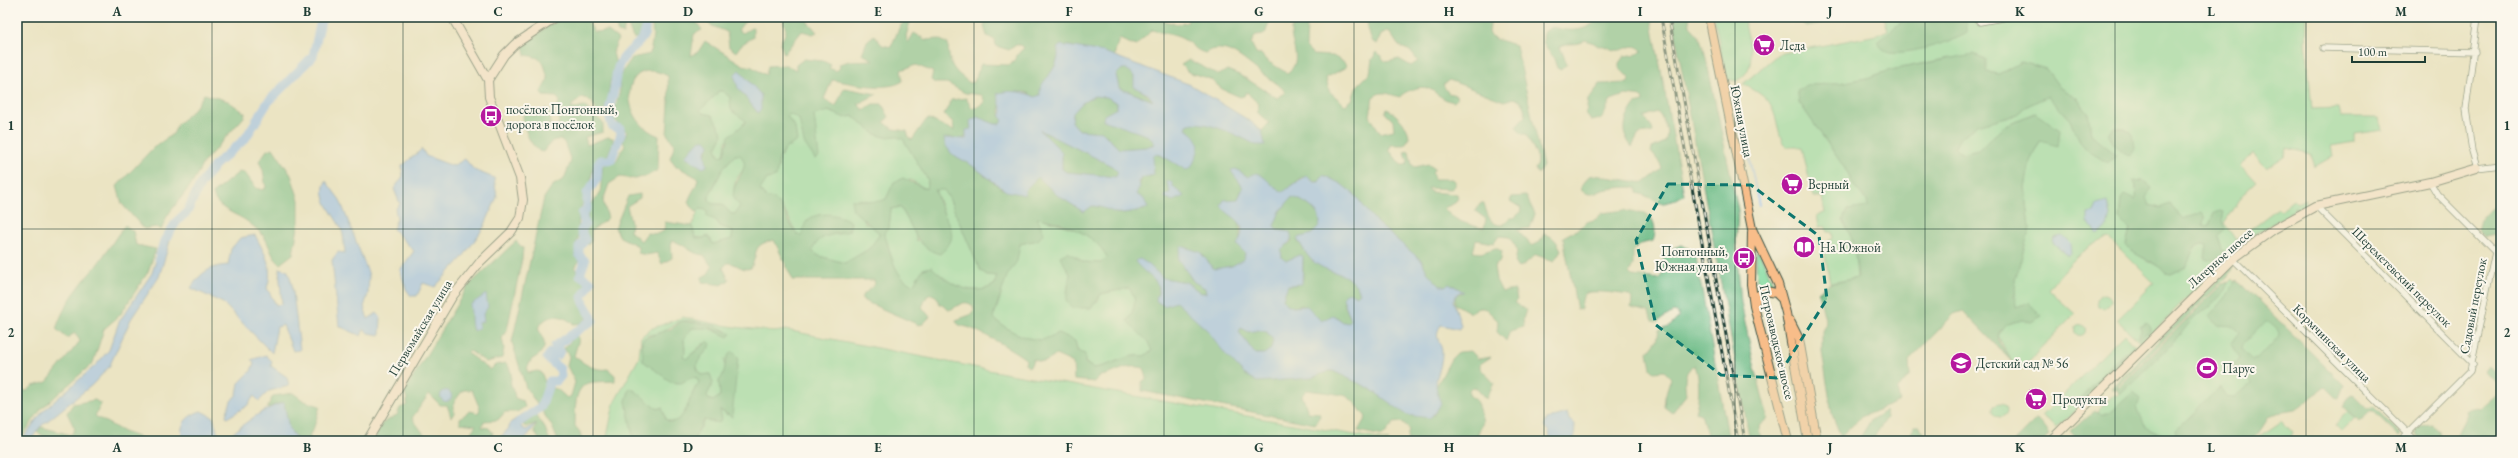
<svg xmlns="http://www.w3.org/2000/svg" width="2518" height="458" font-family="'EB Garamond',serif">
<rect width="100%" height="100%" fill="#fbf7ec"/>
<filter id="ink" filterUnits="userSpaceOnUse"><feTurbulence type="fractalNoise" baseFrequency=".025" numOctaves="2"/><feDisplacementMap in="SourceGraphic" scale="8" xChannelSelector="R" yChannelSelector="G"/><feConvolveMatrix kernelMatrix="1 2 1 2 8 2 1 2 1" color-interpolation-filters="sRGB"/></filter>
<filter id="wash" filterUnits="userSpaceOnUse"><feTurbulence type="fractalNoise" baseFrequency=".012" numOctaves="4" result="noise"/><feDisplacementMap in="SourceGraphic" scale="16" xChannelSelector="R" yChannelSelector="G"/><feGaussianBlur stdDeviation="0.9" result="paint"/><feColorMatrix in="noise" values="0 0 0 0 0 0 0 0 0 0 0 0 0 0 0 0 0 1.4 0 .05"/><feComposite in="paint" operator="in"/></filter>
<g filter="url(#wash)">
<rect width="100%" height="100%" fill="#ebe4c3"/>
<!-- green -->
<path fill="#83dba0" stroke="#518c6a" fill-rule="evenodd" d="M 1714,17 L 1743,17 C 1748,38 1761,69 1736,81 L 1726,79 Z
M 1884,17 L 1971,17 L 1979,25 L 2021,17 L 2307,17 L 2306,42 L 2312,109 L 2338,108 L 2340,117 L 2379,117 L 2382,130 L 2354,134 L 2354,142 L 2331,146 L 2333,156 L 2314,167 L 2310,154 L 2287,148 L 2284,157 L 2267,168 L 2253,154 L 2241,166 L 2256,182 L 2241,196 L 2224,223 L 2236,240 L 2278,208 L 2281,210 L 2293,200 L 2297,204 L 2306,200 L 2305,207 L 2296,210 L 2295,207 L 2293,212 L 2253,235 L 2235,251 L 2143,341 L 2139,341 L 2117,320 L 2154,283 L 2109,238 C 2082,245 2066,269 2048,289 L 2075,314 L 2020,370 L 2012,362 L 1998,336 L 2006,324 L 2022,320 L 2031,322 L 2016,307 L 2014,299 L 2015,279 L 2030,228 L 2025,187 L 2030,161 L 2040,141 L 2034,113 L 2006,125 L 1978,150 L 1962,154 L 1955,146 L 1960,138 L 1977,125 L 2017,114 L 2025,107 L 2048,96 L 2070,120 L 2081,143 L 2116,156 L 2091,134 L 2088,112 L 2077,98 L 2060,88 L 2046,69 L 2021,62 L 1999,74 L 1986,72 L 1949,58 L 1891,70 L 1867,78 L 1833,84 L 1809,85 L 1799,102 L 1844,167 L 1855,187 L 1867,201 L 1868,208 L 1847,210 L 1843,220 L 1854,243 L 1857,278 L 1830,283 L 1824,248 L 1828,247 L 1829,239 L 1833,238 L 1832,232 L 1828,232 L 1825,226 L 1819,227 L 1817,215 L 1825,213 L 1822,197 L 1813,197 L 1802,147 L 1786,147 C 1781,141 1780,135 1778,127 C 1772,101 1766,96 1743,84 L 1778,54 L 1877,35 L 1888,30 ZM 2119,127 L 2129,130 L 2133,135 L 2121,152 L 2110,138 ZM 2136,186 L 2149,205 L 2161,208 L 2169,204 L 2184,220 L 2196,213 L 2204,215 L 2203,225 L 2209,226 L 2211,219 L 2222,232 L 2218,237 L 2222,250 L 2226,252 L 2220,258 L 2208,260 L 2205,258 L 2207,245 C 2192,239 2191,259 2186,267 L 2171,274 C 2156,264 2139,258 2126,245 L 2130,229 L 2119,219 L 2121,202 L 2135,200 ZM 2107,202 L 2110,216 L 2097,234 L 2094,227 L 2095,209 Z
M 718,91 L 722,91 L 730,97 C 733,122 733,107 746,121 L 726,141 L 724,155 L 720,156 L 716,148 L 723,134 L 712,115 L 703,113 L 700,110 L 716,95 Z
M 823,111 C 835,111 842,119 853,116 L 875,134 L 885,137 L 895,136 L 903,139 L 928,180 L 926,189 L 911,180 L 894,182 L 886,199 L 878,203 L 860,199 L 865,223 L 874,227 L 880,234 L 869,249 L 845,263 L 819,256 L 812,251 C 817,238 826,234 840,234 L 822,214 L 809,219 L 802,236 L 797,235 C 792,222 780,199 765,197 L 760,189 L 767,179 L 771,178 L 778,168 L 779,159 L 786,147 L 790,147 L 795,128 L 787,116 L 790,114 L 799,119 L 807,146 L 817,148 L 814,115 Z
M 735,155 L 740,155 C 752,167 738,172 735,183 C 733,188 734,194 734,200 L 740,206 L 735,214 L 731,214 L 722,204 L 712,204 L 709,200 L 709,196 L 723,168 Z
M 935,189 L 944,189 L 949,198 L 980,270 L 987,275 L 997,276 L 994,285 C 972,298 948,284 932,267 L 923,269 L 913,285 C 893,277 891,252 884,233 L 889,227 L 891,209 L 900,207 L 914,231 L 917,241 L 944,214 Z
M 699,209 L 707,210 L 709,218 L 715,219 L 720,226 L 733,231 L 732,239 L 713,244 L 711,239 L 695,237 L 692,226 Z
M 1037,217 C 1063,226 1093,230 1107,257 L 1101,263 L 1083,262 L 1076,256 L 1060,256 L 1070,274 L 1067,292 L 1097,302 L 1101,294 L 1129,288 C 1138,299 1135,309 1127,321 L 1148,342 L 1152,351 L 1144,356 C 1126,353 1110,367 1093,368 C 1082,361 1078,353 1075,341 L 1059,333 C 1054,335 1046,340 1041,340 C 1026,340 1002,328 993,317 C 1000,304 1001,289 1007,275 C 1012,263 1019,258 1020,244 L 1038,240 Z
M 1756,252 L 1759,252 L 1776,290 L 1757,293 Z
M 2232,279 L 2296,343 L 2232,408 L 2218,394 L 2171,441 L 2106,419 L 2098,411 L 2114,394 L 2116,396 Z
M2097 301a7 7 0 1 1 14 0a7 7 0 1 1-14 0Z
M 683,317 C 706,322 729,327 753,329 C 769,330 767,334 786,330 L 1004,373 L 1389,441 L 695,441 L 695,437 L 705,420 L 714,422 L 720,415 L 720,410 L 727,415 L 738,357 L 725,359 L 725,374 L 719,381 L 720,396 L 713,401 L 708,399 L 707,395 L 713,383 L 710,374 L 701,375 L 697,367 L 698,358 L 706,352 L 704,343 L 686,359 L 682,356 L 685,349 L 684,339 L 692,328 L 706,327 L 724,335 L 727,331 C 718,327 688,317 679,322 C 668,328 662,334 648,335 L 642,341 C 642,346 642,353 644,357 C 647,363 670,384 677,383 C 684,382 690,376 697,378 L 699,383 C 689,393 689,415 675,422 L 666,420 L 664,412 L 647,402 L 630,388 L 626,401 L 634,441 L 606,441 L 614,403 L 639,358 L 641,337 L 650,329 Z
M2074.5 330a5.5 5.5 0 1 1 11 0a5.5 5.5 0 1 1-11 0Z
M 2124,334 L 2137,348 L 2135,352 L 2057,428 L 2042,416 ZM 2125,351 L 2125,359 L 2090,395 L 2085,399 L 2082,398 Z
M1993 410a7 7 0 1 1 14 0a7 7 0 1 1-14 0Z
M 2347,412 L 2355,419 L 2342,432 L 2335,425 Z
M 2282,421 L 2292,432 L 2288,441 L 2253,441 Z"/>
<!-- forest -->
<path fill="#6abb86" stroke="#447c5d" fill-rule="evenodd" d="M 566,17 L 592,17 L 588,21 L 594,32 L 608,31 L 618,39 L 613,52 L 616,65 L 610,82 L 608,101 L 602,113 L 598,114 L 592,102 L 583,97 L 572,105 L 571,109 L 584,106 L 603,123 L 603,132 L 585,137 L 587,145 L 608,137 L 613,138 L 613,142 L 607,157 L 599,159 L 593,166 L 591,180 L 579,213 L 578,240 L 576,243 L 575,257 L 579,261 L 575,268 L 579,277 L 586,283 C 581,299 573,300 588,315 C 585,322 581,324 573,324 C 561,313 547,313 538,328 L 544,341 L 544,348 L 539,355 L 531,360 L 527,369 L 528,373 L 537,371 L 541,372 L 547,387 L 557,389 L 567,398 L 571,396 L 575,382 L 567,366 L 569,356 L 564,348 L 577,335 L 579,339 L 574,356 C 584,364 595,371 608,369 L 615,375 L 615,381 C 606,382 597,381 589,383 C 572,388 576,414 575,426 L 580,432 L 582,441 L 558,441 L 552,426 L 526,388 L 512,342 L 544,198 L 552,186 L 564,179 L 571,161 L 564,142 L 560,139 L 552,141 L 543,152 L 539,151 C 528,142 524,129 523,115 L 526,113 L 535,116 L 546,108 L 550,112 L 551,127 L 555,130 L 559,122 L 556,108 L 560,101 L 556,97 L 543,96 L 541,92 L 548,79 C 543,60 544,58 525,55 L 523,46 L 546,27 Z
M 601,17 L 641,17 L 644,26 L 638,38 L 633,38 L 626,21 L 623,34 L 618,32 L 613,19 Z
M 651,17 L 693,17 L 702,30 L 694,34 L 691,56 L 698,52 L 705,41 L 743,65 L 752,67 L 766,75 L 768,66 L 786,65 L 796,70 L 796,65 L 804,59 L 823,61 L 831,65 L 829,68 L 836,71 L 840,68 L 839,64 L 849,61 L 874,60 L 862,54 L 867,41 L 874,35 L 882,45 L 891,47 L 900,26 L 906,20 L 910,22 L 906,36 L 908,43 L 914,33 L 926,40 L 939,39 L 948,44 C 949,66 953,70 970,83 L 974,82 L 981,64 L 1010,65 C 1016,60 1016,54 1024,48 L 1021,45 L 1016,45 L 1009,50 L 996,46 L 995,40 L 987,36 L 984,26 L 989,17 L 1043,17 L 1056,20 L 1061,17 L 1141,17 L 1179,24 L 1188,22 L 1187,17 L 1210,17 L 1215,20 L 1227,17 L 1254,19 L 1271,17 L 1265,34 L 1256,35 L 1251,43 L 1257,55 L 1260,53 L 1267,61 L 1287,73 C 1304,62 1290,44 1291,29 L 1299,18 L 1304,20 L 1307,24 L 1306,47 L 1314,55 L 1333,56 L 1345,63 L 1346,67 L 1326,78 L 1329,91 L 1345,105 L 1352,100 L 1357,86 L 1370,73 L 1372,59 L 1377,52 L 1386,62 L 1399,59 L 1411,66 L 1418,61 L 1410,51 L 1398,45 L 1389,31 L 1381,35 L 1377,44 L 1373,42 L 1367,29 L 1368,17 L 1491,17 L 1489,33 L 1495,39 L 1516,45 L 1543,166 L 1538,174 L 1535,169 C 1544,158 1529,146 1527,134 L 1522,134 L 1516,126 L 1525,116 C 1525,108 1523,101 1514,98 L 1504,101 L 1449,80 L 1443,85 L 1448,93 L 1456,95 L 1457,99 L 1454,102 C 1435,99 1433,82 1414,89 C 1409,91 1404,92 1400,97 C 1390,95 1383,89 1373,97 L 1370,116 L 1380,133 L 1394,130 L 1393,121 L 1385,113 L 1387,109 C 1396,113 1409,127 1409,137 L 1405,145 L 1391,145 L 1389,150 L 1401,165 L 1406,165 L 1408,161 L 1404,152 L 1409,151 L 1412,165 L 1415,167 L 1428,164 L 1435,169 L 1432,172 L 1434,179 L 1452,179 L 1455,181 L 1455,186 L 1451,189 L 1428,188 L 1430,192 L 1457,194 L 1458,198 L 1455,203 L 1444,208 C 1451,220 1471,226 1484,228 L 1486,219 L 1475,211 L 1480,203 L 1484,203 C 1487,214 1490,226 1503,225 L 1509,218 L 1514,218 L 1520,213 L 1521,208 L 1510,201 L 1512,197 L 1526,196 L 1535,214 L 1530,228 L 1517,230 L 1532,246 L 1540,242 L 1544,234 C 1554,236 1557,242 1561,250 L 1554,261 L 1536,255 L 1522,266 L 1518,267 L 1515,262 C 1518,247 1518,250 1509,237 L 1499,236 L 1494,243 L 1476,240 L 1473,252 L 1481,253 L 1495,248 L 1502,251 L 1501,260 L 1494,266 L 1496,280 L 1502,292 L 1515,290 L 1517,300 L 1514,303 L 1526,310 L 1523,319 L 1524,327 L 1510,331 L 1506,341 L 1497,332 L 1498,321 L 1486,309 L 1478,307 L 1471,313 L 1455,304 L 1455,295 L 1463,292 L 1453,285 L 1440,286 L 1427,272 L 1422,261 L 1377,223 L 1354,194 L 1341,184 L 1323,175 L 1319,182 L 1302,177 L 1284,192 L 1268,183 L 1264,177 L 1248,177 L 1236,169 L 1236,177 L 1243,187 L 1238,199 L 1233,201 L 1227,212 C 1246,217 1238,234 1240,248 L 1245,253 L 1244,259 L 1232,266 L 1214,269 L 1203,255 L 1186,247 L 1187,271 L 1191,279 L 1205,288 L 1206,293 L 1201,293 L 1186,282 L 1162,278 L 1158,283 L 1159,287 L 1156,301 L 1164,306 L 1176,301 L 1207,330 L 1244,374 L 1257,382 L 1311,378 L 1329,371 L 1333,371 L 1365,386 L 1412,416 L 1434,415 L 1440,403 L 1435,389 L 1451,359 L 1458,352 L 1471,351 L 1478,359 L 1491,357 L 1480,364 L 1480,368 L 1494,383 L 1486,399 L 1476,388 L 1472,387 L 1469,390 L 1469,395 L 1476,400 L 1483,421 L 1475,441 L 1407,440 L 1409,429 L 1401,422 L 1394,423 L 1383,436 L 1358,431 L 1366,417 C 1360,410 1354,400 1346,396 C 1341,394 1314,391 1307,390 L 1302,395 L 1308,412 L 1320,413 L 1321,416 L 1315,424 L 1142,391 L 1142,382 L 1147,378 L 1144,368 C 1124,363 1118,374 1100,376 L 1094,382 L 1074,380 L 1073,363 L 1056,355 C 1047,362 1044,364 1033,359 L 1031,365 L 1028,367 L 1025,364 L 1026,360 C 1023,355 976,329 967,327 C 962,326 956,325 956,320 L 970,315 L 974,310 L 973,306 C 963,298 959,307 949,310 L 939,303 L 937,297 L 932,294 L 927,296 L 922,307 L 930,317 L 923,324 L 919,325 L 864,301 L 861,297 L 875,284 L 874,280 L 793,280 L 774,240 C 751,245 759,251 751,268 C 742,272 736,262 727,263 L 723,268 L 729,280 L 722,285 L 702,282 L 702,277 L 708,274 L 712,267 L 704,255 C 691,255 684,242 671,241 L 672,258 L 662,264 L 657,253 L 646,255 L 638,253 L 638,246 L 620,237 L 615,228 L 628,196 L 640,194 L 640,198 L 627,206 L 631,223 L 630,231 L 641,241 L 647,233 L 657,234 L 664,231 L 665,222 L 692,226 L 695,237 L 700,239 L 708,236 L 713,244 L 732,239 L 733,231 L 720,226 L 717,221 L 707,216 L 707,210 L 699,209 L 697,212 L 688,203 C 690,193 697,188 698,178 L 676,166 L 670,158 L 675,145 L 667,134 L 669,104 L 668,76 C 621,52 616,120 659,136 L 658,170 L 647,176 L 635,179 L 620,177 L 609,184 L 603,201 L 608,218 L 591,231 L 591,241 L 588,245 C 588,240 584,233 585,230 C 590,211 584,211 600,194 L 603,165 C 622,162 614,160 625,146 L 623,141 L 627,132 L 613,118 L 620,90 L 619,77 L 632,58 L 650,54 L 653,35 ZM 1152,30 C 1162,33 1179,35 1186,41 C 1194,46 1195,50 1205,53 C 1226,40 1244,61 1260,72 C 1268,78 1276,82 1283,89 L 1285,93 L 1277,98 L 1242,76 L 1227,70 L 1219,75 L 1189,60 L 1181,65 L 1188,72 L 1210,79 L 1222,89 L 1240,97 L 1244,96 L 1246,92 L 1259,104 L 1257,112 L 1269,123 L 1262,131 L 1264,141 L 1256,145 C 1242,137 1200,117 1187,125 L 1186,129 L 1190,132 L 1198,150 L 1193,164 L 1175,162 L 1156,154 L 1152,157 L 1150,177 L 1141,178 L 1136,194 L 1144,199 L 1144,210 L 1118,214 L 1105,208 L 1091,206 L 1084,212 L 1057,195 L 1038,177 L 1022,193 L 1002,189 L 973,166 L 952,154 L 948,137 C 961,140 964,142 971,129 L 970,125 L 977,117 L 995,124 L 1000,124 L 1003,120 L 1000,117 L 1000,106 L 1006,92 L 1026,92 L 1035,97 L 1040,95 C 1043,85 1049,79 1053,70 C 1058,60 1058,53 1066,45 L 1114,56 L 1119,39 L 1136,46 ZM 916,65 L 933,72 L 931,80 L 935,83 L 947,83 L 965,93 L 982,95 L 985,102 L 976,108 L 971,107 L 966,98 L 951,100 L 944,115 L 953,122 L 954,131 L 929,119 L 926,120 L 912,140 L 909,138 L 907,131 L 893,129 L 884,122 L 889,117 L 882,104 L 873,104 L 863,110 L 858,104 L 877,94 L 844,88 L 836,106 L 824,99 L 832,80 C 851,83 887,92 903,81 L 901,70 ZM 739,70 L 761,95 L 758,113 C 747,98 733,89 739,70 ZM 718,91 L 722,91 L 730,97 L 731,110 L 746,121 L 743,125 L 729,136 L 724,155 L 719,156 L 716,148 L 723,134 L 712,115 L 703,113 L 700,110 L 716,95 ZM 829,111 L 845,118 L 853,116 L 875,134 L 885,137 L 895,136 L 903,139 L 928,180 L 926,189 L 903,178 L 894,182 L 886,199 C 873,205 864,198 851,200 L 853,210 L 880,234 L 869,249 L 845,263 L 819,256 L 812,251 C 819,233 833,236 849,231 L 851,222 C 841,214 817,210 807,221 C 803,225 804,231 802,235 L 797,235 L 778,202 L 775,199 L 765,197 L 760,190 L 767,179 L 776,177 L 779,159 L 786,148 L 797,141 L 795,128 L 787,116 L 790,114 L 799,119 L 804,143 L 815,159 L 819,157 L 814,115 ZM 695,147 L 708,148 L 704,157 L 707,166 L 688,159 L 691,149 ZM 735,155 L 740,155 C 754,169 729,181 734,200 L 740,206 L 735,214 L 731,214 L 722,204 L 712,204 L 709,200 L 709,196 L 723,168 ZM 935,190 L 944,190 L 949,198 L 980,270 L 987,275 L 997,276 L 994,285 C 972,298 948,284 932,267 L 923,269 L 913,285 C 893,277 891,252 884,233 L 889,227 L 891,209 L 900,207 C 914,226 914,247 940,254 C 961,236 949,227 941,208 C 938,202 937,196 935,190 ZM 1037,218 C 1062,221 1095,234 1107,257 L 1101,263 L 1083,262 L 1068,252 L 1060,256 L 1070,274 L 1066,301 L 1072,308 L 1091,308 L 1101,294 L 1129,288 C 1138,299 1135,309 1127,321 L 1148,342 L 1152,351 L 1144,356 C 1126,353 1110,367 1093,368 L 1085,363 L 1085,354 L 1077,351 L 1075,341 L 1059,333 C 1054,335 1046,339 1041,340 C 1026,340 1002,328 993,317 L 1007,276 L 1017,261 L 1020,244 L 1038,240 L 1044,233 Z
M 703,17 L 748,17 L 738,30 L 743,33 L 753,27 L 753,37 L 741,45 L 736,52 L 729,47 L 727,32 L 710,25 Z
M 783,17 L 808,17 L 807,21 L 817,32 L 813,34 L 802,31 L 784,54 L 780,43 C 790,26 785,35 783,17 Z
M 1596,17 L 1651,17 L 1684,195 C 1653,210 1665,201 1637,193 L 1637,188 C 1628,186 1617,188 1609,189 C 1598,189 1595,199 1582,191 L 1581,187 L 1589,176 L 1594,175 L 1644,183 L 1662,169 L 1660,163 L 1651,152 L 1652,148 L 1665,142 C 1670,132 1664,119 1657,112 L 1644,117 L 1652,127 L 1653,132 L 1639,134 L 1632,147 C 1620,133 1625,117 1635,104 L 1644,102 L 1643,97 L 1625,95 L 1611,100 C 1603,112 1608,119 1591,121 L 1586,114 L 1588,100 L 1600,84 L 1628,83 L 1629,78 L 1619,68 L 1619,63 L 1624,56 L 1638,54 L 1642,51 C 1633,40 1626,52 1615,50 C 1608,48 1606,45 1598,46 L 1594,43 L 1585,40 C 1575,47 1567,41 1560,47 L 1567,64 L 1561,70 L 1557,68 L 1554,59 L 1543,42 L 1544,32 L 1552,27 C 1567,31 1582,33 1595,22 Z
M 1672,17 L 1689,17 L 1690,26 L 1699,36 L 1704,49 L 1738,210 L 1736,243 L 1741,303 L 1753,360 L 1768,418 L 1759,426 L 1761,441 L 1750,441 Z
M 1810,17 L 1853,17 L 1807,26 L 1803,24 L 1804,19 Z
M 1907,17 L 1962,17 L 1967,24 L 1967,33 C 1954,42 1901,57 1886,51 C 1882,49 1879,45 1877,42 Z
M 1973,54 L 1986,59 L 1986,72 L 1999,74 L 2021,62 L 2046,69 L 2060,88 L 2077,98 L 2088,112 L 2091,134 L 2116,156 L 2108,163 L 2088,151 L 2081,143 L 2070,120 L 2048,96 L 2025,107 L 2017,114 L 1977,125 L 1960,138 L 1955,146 L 1962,154 L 1978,150 L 2006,125 L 2035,113 L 2060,130 L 2058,146 L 2040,141 L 2030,161 L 2025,187 L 2030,228 L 2015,279 L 2016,307 L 2029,303 L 2042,316 L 2031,322 L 2022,320 L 2007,324 L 2000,331 L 1998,336 L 1999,342 L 2012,362 L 1963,311 L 1954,314 L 1909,361 L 1910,375 L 1897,391 L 1900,401 L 1861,417 L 1841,437 L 1832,414 L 1822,352 L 1822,331 L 1826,323 L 1818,292 L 1829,284 L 1858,278 L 1854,243 L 1843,220 L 1847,210 L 1868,207 L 1867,201 L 1855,187 L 1844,167 L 1799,102 L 1797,90 L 1809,85 L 1833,84 L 1867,78 L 1891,70 Z
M 1122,69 L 1126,69 L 1134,76 C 1133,90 1146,92 1154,101 L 1119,88 L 1116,75 Z
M 204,94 L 228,101 L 245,113 L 244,117 L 203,163 L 193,182 L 167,216 L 161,230 L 156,227 L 144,229 L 122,204 L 117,186 L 154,147 L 173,134 L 178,124 L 195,108 Z
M 1094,96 L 1107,97 L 1117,103 L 1117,108 L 1105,115 L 1104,120 L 1149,136 L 1155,143 L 1147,147 L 1119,149 L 1106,135 L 1093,131 L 1079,130 L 1072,122 L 1073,113 L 1082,103 Z
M 2114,127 L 2129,130 L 2133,135 L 2135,148 L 2130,156 C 2121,154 2109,142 2110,132 Z
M 1040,130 L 1112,166 L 1118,172 L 1116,177 L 1066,172 L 1062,169 L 1062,152 Z
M 273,148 L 291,175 L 299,200 L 299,222 L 293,254 L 280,264 C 271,256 271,249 266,240 C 263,233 254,227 248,222 C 238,214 215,209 213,193 L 239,172 L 245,173 L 256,188 L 262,190 L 266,188 L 263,170 L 259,161 L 267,150 Z
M 2133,180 L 2143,181 L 2151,188 L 2146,198 L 2149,205 L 2161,208 L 2169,204 L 2184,220 L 2201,211 L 2204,215 L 2203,225 L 2209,226 L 2213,214 L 2220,211 L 2224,212 L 2222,221 L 2225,229 L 2218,237 L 2222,250 L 2226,252 L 2220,258 L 2208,260 L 2205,258 L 2207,245 C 2192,239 2191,259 2186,267 L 2171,274 L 2165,273 C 2154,258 2134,258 2126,245 L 2130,229 L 2119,219 L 2121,199 L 2124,195 L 2135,200 L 2136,186 Z
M 1292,197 C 1304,200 1331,217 1315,232 C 1310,236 1303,237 1297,240 C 1303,247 1307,257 1314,262 C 1330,275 1352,271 1360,293 L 1356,296 L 1352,294 L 1343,302 L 1351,320 L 1348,323 L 1343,322 L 1337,317 L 1321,321 L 1302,305 L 1293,307 L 1285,303 L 1283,298 L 1288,285 L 1297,285 L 1303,280 L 1303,257 L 1299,255 L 1286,261 L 1282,258 L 1281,250 L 1292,241 L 1286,231 L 1277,230 L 1274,226 L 1280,211 Z
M 2492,208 L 2501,209 L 2501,233 L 2485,236 C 2472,228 2481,214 2492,208 Z
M 1625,210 C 1632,214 1638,211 1644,213 C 1655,216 1657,232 1653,241 L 1640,244 L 1633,251 L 1633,265 L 1629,273 L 1632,276 L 1659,279 L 1663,272 L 1661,263 L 1673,248 L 1682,245 L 1695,252 L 1729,441 L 1709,441 L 1701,414 L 1695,412 C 1700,397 1700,379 1695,365 C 1682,372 1685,383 1686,395 L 1672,413 L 1664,407 L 1665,397 L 1671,378 L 1664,371 L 1654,372 L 1651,369 L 1648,352 L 1657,340 L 1659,330 L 1669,327 L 1679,317 L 1678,313 L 1673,312 L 1657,322 L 1652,321 L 1649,312 L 1631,308 L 1632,299 L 1629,295 C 1621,294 1591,289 1585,294 C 1581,298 1582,305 1581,309 L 1577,310 L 1563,237 L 1578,229 L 1587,222 L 1596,219 L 1602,213 Z
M 125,225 L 133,231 L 136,245 L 156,249 L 148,272 L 120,315 L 104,329 L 93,363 L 41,409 L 19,441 L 17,441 L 17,415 L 21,411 L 17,407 L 17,389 L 27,391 L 33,386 L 47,382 L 80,341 L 75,333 L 67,338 L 56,329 C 64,304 79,286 96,266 C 106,253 115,238 125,225 Z
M 516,241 L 523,248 L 522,259 L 507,330 L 502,337 L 504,349 L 502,358 L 486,362 L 470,351 L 467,353 L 490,370 L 495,365 L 506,363 C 515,374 509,378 511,385 C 513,390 514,392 515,398 L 523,401 L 525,407 L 517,412 L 505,412 L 498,420 L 484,421 L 482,427 L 489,428 L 493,433 L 489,441 L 465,441 L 472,439 L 471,432 L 476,425 L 460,423 L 460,418 L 470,411 L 478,413 L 480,409 L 472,390 L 463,390 L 454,402 L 454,414 L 451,417 L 447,405 L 440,405 L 429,394 L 412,418 L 429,441 L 389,441 L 386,437 L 382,441 L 374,441 L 381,424 L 397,415 L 400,408 L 407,405 L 407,398 L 404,392 L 468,286 Z
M 2230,267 L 2233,268 L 2227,277 L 2114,390 L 2112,388 Z
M 2236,280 C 2246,285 2248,293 2258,300 L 2344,385 L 2339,398 L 2335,397 L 2325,387 L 2295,410 L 2277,413 L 2269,417 L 2258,434 L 2247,441 L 2186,441 L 2185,435 L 2177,436 L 2176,430 L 2220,387 L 2226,396 L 2234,397 L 2251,384 L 2249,380 L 2239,377 L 2234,365 L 2239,359 L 2231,344 L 2240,332 L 2234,327 L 2217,326 L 2209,316 L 2230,291 ZM 2265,322 C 2272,322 2279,329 2279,335 L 2257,359 L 2252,360 L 2243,351 L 2242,346 Z
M 2228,282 L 2225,291 L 2208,309 L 2194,317 L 2176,340 L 2122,393 L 2119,393 L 2116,390 L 2222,284 Z
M 682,321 L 714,325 L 731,334 L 728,337 L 711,328 L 692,328 L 684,339 L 685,353 L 683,356 L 686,359 L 708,341 L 711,344 C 707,354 689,363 701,375 L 710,374 L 713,383 L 707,395 L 708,399 L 713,401 L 720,396 L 719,381 C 728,371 722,360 732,351 L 738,357 L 732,417 L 720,410 L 722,419 L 719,423 L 704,420 L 695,437 L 695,441 L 634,441 L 626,401 L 630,388 C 635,389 650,404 658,409 L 662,407 L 666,420 L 671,422 C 689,419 688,395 699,383 L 697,378 L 693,377 L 681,383 L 671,382 L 643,361 L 642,341 L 644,338 L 671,329 Z
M 2146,322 L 2149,325 L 2149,331 L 2140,339 L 2138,337 L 2141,331 L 2140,326 Z
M 1241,328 L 1249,332 L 1258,330 L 1267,332 L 1273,340 L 1271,349 L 1264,354 L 1255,354 L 1239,332 Z
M 2133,346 L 2134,350 L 2090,395 L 2084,399 L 2081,398 L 2107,369 Z
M 2489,366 L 2501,378 L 2501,441 L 2447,441 L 2458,434 L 2468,414 L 2467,410 L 2471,407 L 2480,409 L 2497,394 L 2497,384 L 2485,371 Z
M 2133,392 L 2140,399 L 2137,407 L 2145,426 L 2175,441 L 2080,441 L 2071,431 L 2095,410 L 2101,414 L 2109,414 Z
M 293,393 L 304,401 L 320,406 L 314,427 L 309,436 L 312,441 L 298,441 L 289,429 L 283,402 L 267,408 L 273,396 Z
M 2351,395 L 2355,396 L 2368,409 L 2373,406 L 2402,435 L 2400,437 L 2372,410 L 2359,422 L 2343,407 Z
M 95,400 L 101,404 L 95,416 L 124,432 L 150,441 L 51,441 L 37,432 L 41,427 L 71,435 L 75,429 L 67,413 L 73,404 Z
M 1885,411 L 1887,418 L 1871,441 L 1858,441 L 1871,420 Z
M 535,415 L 545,428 L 550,441 L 540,441 L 534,431 L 537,423 L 526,427 L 523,425 Z
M 2035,420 L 2039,421 L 2049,435 L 2044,441 L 2014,441 Z
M 2433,424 L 2439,431 L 2441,441 L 2421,441 L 2416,435 C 2417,425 2425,425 2433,424 Z
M 1915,426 L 1920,426 L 1923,433 L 1926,435 L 1926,441 L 1913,440 L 1911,433 Z"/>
<!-- water -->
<path fill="#89b9f5" stroke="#547b94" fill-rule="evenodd" d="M 1061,45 L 1104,52 L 1191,85 L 1250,121 L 1262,131 L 1265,145 L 1256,145 C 1242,137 1200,117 1187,125 L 1186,129 C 1205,140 1199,151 1191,168 L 1186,170 L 1161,155 L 1156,154 L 1153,157 L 1154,175 L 1141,178 L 1138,182 L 1140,187 L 1136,194 L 1144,199 L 1148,208 C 1144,210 1120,214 1116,213 C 1108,210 1101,206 1092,206 L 1084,212 L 1057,195 L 1038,177 L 1025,190 L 1025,195 L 1006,191 L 973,166 L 952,154 L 946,146 L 944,138 L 966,139 L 966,130 L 971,129 L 970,121 L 977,117 L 995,124 L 1000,124 L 1003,120 L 1000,117 L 1002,111 L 997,94 C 1005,89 1027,92 1035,97 L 1040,95 C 1040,93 1040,87 1041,86 C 1048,75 1062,63 1057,48 ZM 1122,69 L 1126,69 L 1134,76 L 1134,87 L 1148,94 L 1153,101 L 1119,88 L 1116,75 ZM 1094,96 L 1107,97 L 1117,103 L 1117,108 L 1104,115 L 1103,120 L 1149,136 L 1155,144 L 1146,147 L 1119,149 L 1102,132 L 1079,130 L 1072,122 L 1073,113 L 1082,103 ZM 1040,130 L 1112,166 L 1118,172 L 1116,177 L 1066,172 L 1062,169 L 1062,152 Z
M 739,70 L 761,95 L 761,109 L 758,113 L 738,88 L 734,75 Z
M 700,140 L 706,140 L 710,144 L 705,152 L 707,166 L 703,168 L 685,156 Z
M 422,149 L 426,156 L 453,166 L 465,159 L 474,170 L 494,178 L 497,197 L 484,227 L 463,257 L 435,287 L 423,283 L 417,296 L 411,296 L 406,289 L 400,270 L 414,251 L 393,229 L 397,218 L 395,209 L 400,204 L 394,189 L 403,176 L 402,166 Z
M 1236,169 L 1248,177 L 1256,173 C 1265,175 1270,186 1283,192 L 1306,176 L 1314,182 L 1319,182 L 1323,175 L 1341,184 L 1354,194 L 1377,223 L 1422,261 L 1427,272 L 1440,286 L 1445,286 L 1449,283 L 1464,292 L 1459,292 L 1453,300 L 1461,325 L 1459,329 L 1441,325 C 1432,338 1443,343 1442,354 C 1441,378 1430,377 1441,403 L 1439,407 L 1430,418 L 1407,415 L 1369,388 L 1333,371 L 1329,371 L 1311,378 L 1257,382 L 1244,374 L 1226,355 L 1207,330 L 1176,302 L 1164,306 L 1156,301 C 1156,296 1159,293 1159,288 C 1159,281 1140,270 1135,261 L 1140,259 L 1148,264 L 1163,278 L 1186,282 L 1201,293 L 1206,293 L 1205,288 L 1194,282 L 1178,259 L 1181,246 L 1200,252 L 1214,269 L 1232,266 L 1244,259 L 1245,253 L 1237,245 C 1252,218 1228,219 1221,205 L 1224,200 L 1238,199 L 1243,188 C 1240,181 1233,176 1231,170 ZM 1292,197 C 1305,200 1332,218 1314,232 C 1309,237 1302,235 1297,239 C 1303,247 1307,257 1314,262 C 1330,275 1352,271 1360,293 L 1356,296 L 1349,292 L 1345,294 L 1343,298 L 1351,320 L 1348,323 L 1343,322 L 1333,315 L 1321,321 L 1307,306 L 1293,307 L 1285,303 L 1283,298 L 1288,285 L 1302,284 L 1303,256 L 1299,255 L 1286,261 L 1282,258 L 1281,251 C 1287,243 1294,242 1290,232 L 1277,230 L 1274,226 L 1280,211 ZM 1241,328 L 1249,332 L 1258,330 L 1267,332 L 1273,340 L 1271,349 L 1264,354 L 1255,354 L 1239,332 Z
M 1166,180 L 1173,183 L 1173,187 L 1184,196 L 1173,201 L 1164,197 L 1170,192 Z
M 326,181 L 340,200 L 369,275 L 368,294 L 364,307 L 368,319 L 377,313 L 381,318 L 380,335 L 368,333 L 364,329 L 361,336 L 339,326 L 332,260 L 338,252 L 345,253 C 344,247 344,240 343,234 C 338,216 316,200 326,181 Z
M 2107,202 L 2110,216 L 2107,227 L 2097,234 L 2088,222 L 2088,214 L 2094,213 L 2097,205 Z
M 255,235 C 265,254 274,267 267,288 L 276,305 L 282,304 L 279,268 L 288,271 L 292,284 L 300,350 L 293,351 L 283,325 L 277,327 L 272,353 L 223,303 L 191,288 C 201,272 209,267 228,265 L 231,249 L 240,238 Z
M 2062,236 L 2070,244 L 2071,253 L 2068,255 L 2053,244 L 2054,238 Z
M 170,241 L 159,277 L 131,319 L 109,367 L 92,385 L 40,427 L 30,441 L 21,441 L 43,411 L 96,365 L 109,350 L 119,322 L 152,273 L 159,250 Z
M 486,294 L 488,307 L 483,314 L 484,321 L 479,323 L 479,328 L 473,331 C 470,322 472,314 470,305 Z
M 266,355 L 272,361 L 271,366 L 287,377 L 289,386 L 269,391 L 259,401 L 254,396 L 247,406 L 227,418 L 226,415 L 231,401 L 237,394 L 239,383 L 251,371 L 254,363 L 251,360 Z
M440.5 396a5.5 5.5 0 1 1 11 0a5.5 5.5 0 1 1-11 0Z
M 284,402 L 289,429 L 298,441 L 224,441 C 243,424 259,411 284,402 Z
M 201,411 L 213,417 L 218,434 L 215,441 L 183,441 C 178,425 186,416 201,411 Z
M 528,413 L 529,417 L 522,422 L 521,427 L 526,430 L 536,424 L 524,441 L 497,441 L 509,428 L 510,423 L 523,414 Z
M 1567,413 L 1569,420 L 1575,424 L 1574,441 L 1551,441 L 1549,432 L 1544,426 L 1547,419 Z"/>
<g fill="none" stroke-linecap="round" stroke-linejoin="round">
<!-- stream -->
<path stroke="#89b9f5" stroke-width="1.5" d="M 1738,103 L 1759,205
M 2479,441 L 2487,438 L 2501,439"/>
<!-- river -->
<path stroke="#89b9f5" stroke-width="9" d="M 159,259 L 164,241 L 177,221 L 187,212 L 200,185 L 215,165 L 245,139 L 268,102 L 313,56 L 321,21 L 324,17
M 519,422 L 541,407 L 550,381 L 557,381 L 561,376 L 560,369 L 547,358 L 550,353 L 558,355 L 560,351 L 555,346 L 593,320 C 590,310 584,308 582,297 L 591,282 L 580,275 L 585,261 L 579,255 L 579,247 L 585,240 L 581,231 L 585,224 L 582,214 L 587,208 L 587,193 L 597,179 L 598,163 L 601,160 L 611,160 L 621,134 L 620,129 L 612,126 C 606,111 611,104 614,90 C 616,80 615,72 620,63 C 631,43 651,44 644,17"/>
</g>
</g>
<g filter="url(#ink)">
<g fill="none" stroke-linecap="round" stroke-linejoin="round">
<!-- street casing -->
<g stroke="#3e5649" stroke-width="7">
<path id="street" d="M 1975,17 L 1980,22 L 2008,17
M 2478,17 L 2466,109 L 2472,151 L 2477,168 L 2501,165
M 2323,48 L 2475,52
M 2316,206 L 2473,364
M 2233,259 L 2416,441
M 2400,441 L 2470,371 L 2495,252 L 2437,194 L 2430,182"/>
</g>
<!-- secondary casing -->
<g stroke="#3e5649" stroke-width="10">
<path id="secondary" d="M 452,17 L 488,80
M 367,441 L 452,297 L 480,262 L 511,232 L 520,218 L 523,200 L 520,178 L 489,97 L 488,80 L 504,55 L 515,44 L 556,17
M 2050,441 L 2233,259 L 2274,229 L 2316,206 L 2430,182 L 2477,168"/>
</g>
<!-- primary casing -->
<g stroke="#3e5649" stroke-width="10">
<path id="primary" d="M 1709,17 L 1752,229 L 1778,284 L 1786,313 L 1808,441
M 1752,232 L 1751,284 L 1754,306 L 1788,441
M 1754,305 L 1757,296 L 1766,291 L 1776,293 L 1781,298
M 1790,321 L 1799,339 L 1817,441"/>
</g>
<!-- street -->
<use href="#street" stroke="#fff" stroke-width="5.5"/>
<!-- secondary -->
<use href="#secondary" stroke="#fce5d0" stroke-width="8"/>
<!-- primary -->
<use href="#primary" stroke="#f8bd89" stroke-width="8"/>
<!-- rail casing -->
<g stroke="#1f3d34" stroke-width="3">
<path id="rail" d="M 1661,17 L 1738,441
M 1669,17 L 1745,441"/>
</g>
<!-- rail -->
<use href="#rail" stroke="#fbf7ec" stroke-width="1.5" stroke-dasharray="4.5" stroke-linecap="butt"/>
</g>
</g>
<!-- marked area -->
<path d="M0 0H2518V458H0ZM 1668,184 L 1751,185 L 1819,236 L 1827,299 L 1777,378 L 1721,375 L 1656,325 L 1636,240 Z" fill="#ebe4c3" fill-opacity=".55" fill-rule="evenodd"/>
<path fill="none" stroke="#0f766e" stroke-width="3" stroke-dasharray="8 5" stroke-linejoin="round" d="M 1668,184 L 1751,185 L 1819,236 L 1827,299 L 1777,378 L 1721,375 L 1656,325 L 1636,240 Z"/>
<!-- grid -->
<path fill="none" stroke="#1f3d34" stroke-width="1" stroke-opacity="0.55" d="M 212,17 L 212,441M 403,17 L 403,441M 593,17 L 593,441M 783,17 L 783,441M 974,17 L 974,441M 1164,17 L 1164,441M 1354,17 L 1354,441M 1544,17 L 1544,441M 1735,17 L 1735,441M 1925,17 L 1925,441M 2115,17 L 2115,441M 2306,17 L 2306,441M 17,229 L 2501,229"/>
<!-- icons -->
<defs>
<g id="supermarket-disc" transform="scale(1.15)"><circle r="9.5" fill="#b5179e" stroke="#fbf7ec"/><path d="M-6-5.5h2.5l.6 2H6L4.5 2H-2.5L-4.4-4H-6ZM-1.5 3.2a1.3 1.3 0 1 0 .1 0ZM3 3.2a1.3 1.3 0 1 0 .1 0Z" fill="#fff"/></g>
<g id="bus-disc" transform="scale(1.15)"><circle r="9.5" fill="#b5179e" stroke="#fbf7ec"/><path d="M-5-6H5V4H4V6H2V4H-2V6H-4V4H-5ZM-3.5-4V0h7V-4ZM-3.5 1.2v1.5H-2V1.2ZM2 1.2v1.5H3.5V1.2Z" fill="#fff"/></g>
<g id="library-disc" transform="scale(1.15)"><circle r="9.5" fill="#b5179e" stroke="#fbf7ec"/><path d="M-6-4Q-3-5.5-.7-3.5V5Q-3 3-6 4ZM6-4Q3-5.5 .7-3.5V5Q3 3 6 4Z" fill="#fff"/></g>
<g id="school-disc" transform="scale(1.15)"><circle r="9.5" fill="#b5179e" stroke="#fbf7ec"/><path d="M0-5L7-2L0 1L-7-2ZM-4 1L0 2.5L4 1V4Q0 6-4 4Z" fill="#fff"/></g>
<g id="stadium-disc" transform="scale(1.15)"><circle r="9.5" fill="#b5179e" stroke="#fbf7ec"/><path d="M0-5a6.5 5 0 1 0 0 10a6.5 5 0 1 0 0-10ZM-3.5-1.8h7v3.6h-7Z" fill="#fff"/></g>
</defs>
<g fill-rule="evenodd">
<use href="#supermarket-disc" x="1764" y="45"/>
<use href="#bus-disc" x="491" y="116"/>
<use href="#supermarket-disc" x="1792" y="184"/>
<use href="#library-disc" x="1804" y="247"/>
<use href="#bus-disc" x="1744" y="258"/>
<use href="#school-disc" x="1961" y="363"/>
<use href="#stadium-disc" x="2207" y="368"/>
<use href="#supermarket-disc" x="2036" y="399"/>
</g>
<g text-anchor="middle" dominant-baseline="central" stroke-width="4" stroke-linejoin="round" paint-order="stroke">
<!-- poi labels -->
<g font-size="13" fill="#1f3d34" stroke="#fbf7ec" text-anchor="start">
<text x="1780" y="45">Леда</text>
<text x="506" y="109">посёлок Понтонный,<tspan x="506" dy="15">дорога в посёлок</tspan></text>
<text x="1808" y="184">Верный</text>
<text x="1820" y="247">На Южной</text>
<text x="1728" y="251" text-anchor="end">Понтонный,<tspan x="1728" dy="15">Южная улица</tspan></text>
<text x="1976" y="363">Детский сад № 56</text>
<text x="2222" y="368">Парус</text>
<text x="2052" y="399">Продукты</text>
</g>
<!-- street labels -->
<g font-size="13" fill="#1f3d34" stroke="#fbf7ec">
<text transform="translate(1742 121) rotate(79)">Южная улица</text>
<text transform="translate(2220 258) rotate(-42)">Лагерное шоссе</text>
<text transform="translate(2402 277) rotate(45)">Шереметевский переулок</text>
<text transform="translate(2473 306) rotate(-79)">Садовый переулок</text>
<text transform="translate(420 328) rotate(-59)">Первомайская улица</text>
<text transform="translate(1777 342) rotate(77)">Петрозаводское шоссе</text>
<text transform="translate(2332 343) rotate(45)">Кормчинская улица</text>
</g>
</g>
<!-- margin -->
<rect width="2518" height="458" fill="none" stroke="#fbf7ec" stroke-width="44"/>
<!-- scale -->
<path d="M2352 56v6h73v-6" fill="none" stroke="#1f3d34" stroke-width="2"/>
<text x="2358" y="56" font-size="12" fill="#1f3d34" stroke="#fbf7ec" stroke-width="3" paint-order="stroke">100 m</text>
<rect x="22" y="22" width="2474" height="414" fill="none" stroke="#1f3d34" stroke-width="1.5"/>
<g font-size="13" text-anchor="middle" font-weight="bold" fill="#1f3d34">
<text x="117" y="16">A</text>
<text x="307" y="16">B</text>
<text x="498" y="16">C</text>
<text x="688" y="16">D</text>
<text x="878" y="16">E</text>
<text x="1069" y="16">F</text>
<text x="1259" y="16">G</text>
<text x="1449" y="16">H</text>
<text x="1640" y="16">I</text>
<text x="1830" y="16">J</text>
<text x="2020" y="16">K</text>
<text x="2211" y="16">L</text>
<text x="2401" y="16">M</text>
<text x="11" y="130">1</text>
<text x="2507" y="130">1</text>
<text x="11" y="337">2</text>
<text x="2507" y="337">2</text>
<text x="117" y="452">A</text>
<text x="307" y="452">B</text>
<text x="498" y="452">C</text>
<text x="688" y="452">D</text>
<text x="878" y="452">E</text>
<text x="1069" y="452">F</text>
<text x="1259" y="452">G</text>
<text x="1449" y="452">H</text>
<text x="1640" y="452">I</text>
<text x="1830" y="452">J</text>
<text x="2020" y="452">K</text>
<text x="2211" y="452">L</text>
<text x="2401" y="452">M</text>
</g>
</svg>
